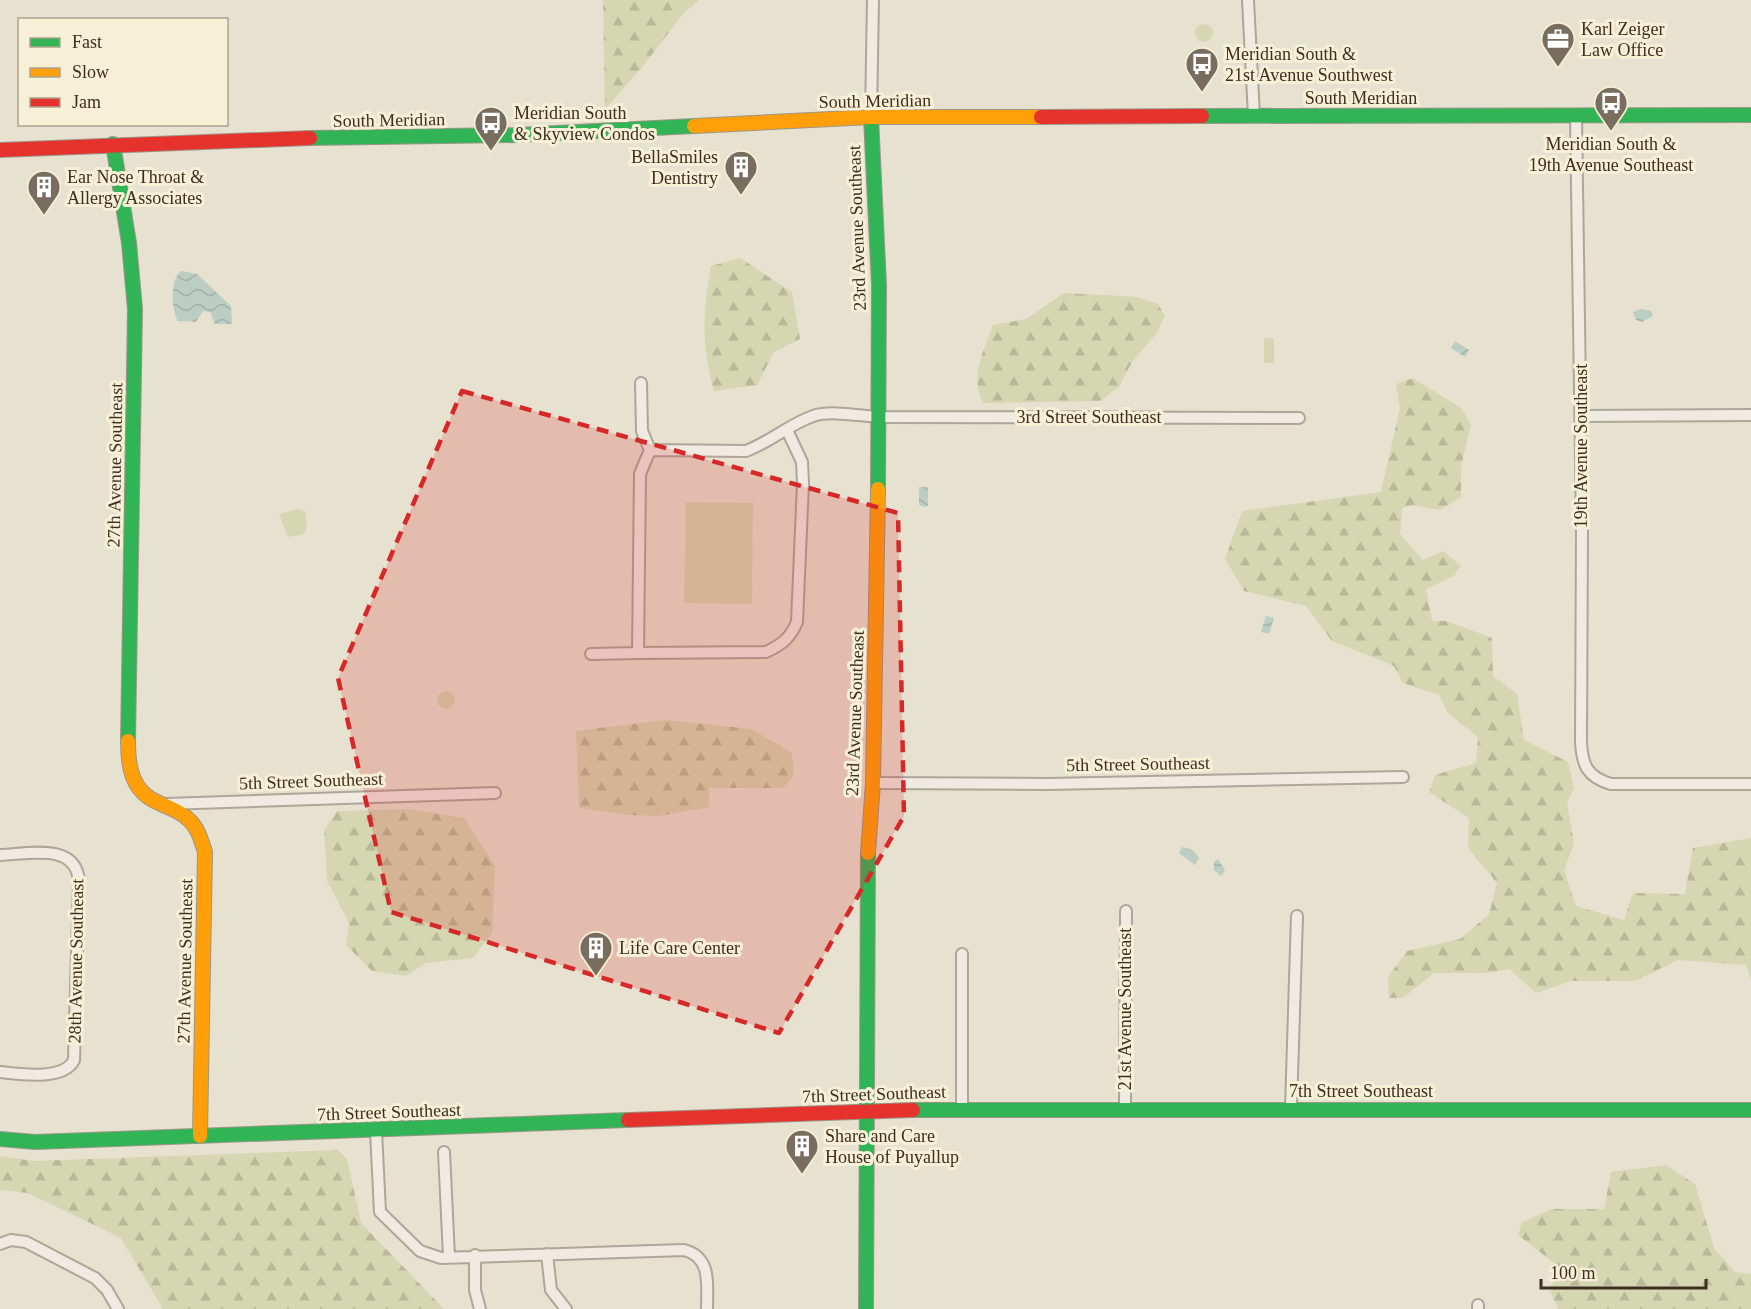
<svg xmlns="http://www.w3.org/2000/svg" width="1751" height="1309" font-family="Georgia,serif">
<defs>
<pattern id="forest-firs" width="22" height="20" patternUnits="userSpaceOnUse" patternTransform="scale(1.5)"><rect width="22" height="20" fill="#d5d7b2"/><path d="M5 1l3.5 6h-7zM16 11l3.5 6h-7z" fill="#b8b999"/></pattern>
<pattern id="water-waves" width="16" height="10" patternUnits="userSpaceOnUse" patternTransform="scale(1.5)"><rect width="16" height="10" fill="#bccdc3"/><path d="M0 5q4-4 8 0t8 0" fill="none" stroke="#a2b0a7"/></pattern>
</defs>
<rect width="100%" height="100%" fill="#e7e1d0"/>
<!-- forest -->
<path fill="url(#forest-firs)" d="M 603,0 L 699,0 L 683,14 L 644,65 L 605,109 Z
M 740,258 L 792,292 L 800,339 L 774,352 L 757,385 L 714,391 C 701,346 703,311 711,266 Z
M 1064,293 L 1137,297 L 1158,304 L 1165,316 L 1156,334 L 1132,362 L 1119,387 L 1100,401 L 983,403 C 970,375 983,353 993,325 L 1026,319 Z
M 1413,378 L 1461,408 L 1471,424 L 1461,467 L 1461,497 L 1440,510 L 1412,505 L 1402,508 L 1400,534 L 1423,560 L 1443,551 L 1461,566 L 1454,576 L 1426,589 L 1432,621 L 1447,621 L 1492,638 L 1493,676 L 1517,694 L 1524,740 L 1568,762 L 1574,789 L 1567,802 L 1574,844 L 1564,870 L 1576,906 L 1624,920 L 1633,893 L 1685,894 L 1693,848 L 1751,838 L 1751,981 L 1746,965 L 1678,960 L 1635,981 L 1571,981 L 1536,993 L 1509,969 L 1487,973 L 1434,973 L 1403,998 L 1389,998 L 1388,977 L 1407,951 L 1460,939 L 1489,914 L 1497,883 L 1468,848 L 1469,818 L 1429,792 L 1435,775 L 1476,763 L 1478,737 L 1448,713 L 1439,695 L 1403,683 L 1394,666 L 1332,641 L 1306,606 L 1244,591 L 1225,559 L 1242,511 L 1381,492 L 1400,408 L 1396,384 Z
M 665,720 L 752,729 L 792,753 L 794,775 L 783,788 L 709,788 L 709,807 L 658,816 L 629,815 L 579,808 L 576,731 Z
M 408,809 L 464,818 L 495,866 L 492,933 L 473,958 L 426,963 L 405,976 L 372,971 L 346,945 L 349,923 L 327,880 L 324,830 L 337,811 Z
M 338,1150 L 347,1159 L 361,1223 L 444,1309 L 163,1309 L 121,1238 L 28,1193 L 0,1190 L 0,1156 L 34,1161 Z
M 1666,1165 L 1695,1184 L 1714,1248 L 1735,1272 L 1751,1274 L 1751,1309 L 1558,1309 L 1549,1288 L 1563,1270 L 1518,1235 L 1522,1222 L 1552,1209 L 1604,1209 L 1611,1172 Z"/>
<!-- green -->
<path fill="#d5d7b2" d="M1195 33a9 9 0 1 1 18 0a9 9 0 1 1-18 0Z
M 1264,338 L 1274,338 L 1274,363 L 1264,363 Z
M 686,502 L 753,503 L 752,604 L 684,603 Z
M 298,509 L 305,511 L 307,527 L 304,534 L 288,537 L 279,514 Z
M437 700a9 9 0 1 1 18 0a9 9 0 1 1-18 0Z"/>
<!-- water -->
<path fill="url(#water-waves)" d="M 181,271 L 197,274 L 231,306 L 232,324 L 215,324 L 210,312 L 203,311 L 196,322 L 178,321 C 171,310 170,279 181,271 Z
M 1641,309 L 1651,311 L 1653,316 L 1642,322 L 1636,320 L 1633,312 Z
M 1455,341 L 1469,350 L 1465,357 L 1451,348 Z
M 919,487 L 928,487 L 928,506 L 925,507 L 919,505 Z
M 1266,616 L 1274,618 L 1269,634 L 1261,632 Z
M 1182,847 C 1190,848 1195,851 1199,858 L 1195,865 L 1179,853 Z
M 1218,859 L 1225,870 L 1221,876 L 1214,870 L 1214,862 Z"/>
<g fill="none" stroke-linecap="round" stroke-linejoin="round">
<!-- street casing -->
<g stroke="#ada699" stroke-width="14">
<path id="street" d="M 1248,0 L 1254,116
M 1576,116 L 1582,528 L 1581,741 C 1582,765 1587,777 1611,784 L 1751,784
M 871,117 L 873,0
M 641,383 L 642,431 L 650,450 L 640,474 L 638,653 L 766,652 C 783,644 790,638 797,622 L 803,483 L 802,462 L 787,430
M 1581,416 L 1751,415
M 650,450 L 746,451 C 770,442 790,424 813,416 C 832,410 859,416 879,417 L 1299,418
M 591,654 L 638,653
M 873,783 L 1048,784 L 1403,777
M 166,804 L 495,793
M 0,855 C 28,854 76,842 79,881 L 74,1060 C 64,1081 19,1074 0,1072
M 1125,1107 L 1126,911
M 962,1108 L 962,954
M 1291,1108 L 1297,916
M 376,1131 L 380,1212 L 420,1251 L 441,1258 L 684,1250 C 712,1257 707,1285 707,1309
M 444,1152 L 449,1257
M 0,1244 L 11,1240 L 26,1242 L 95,1278 L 107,1290 L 118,1309
M 547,1254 L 551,1290 L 566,1309
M 475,1255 L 475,1290 L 480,1309
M 1478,1309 L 1478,1305"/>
</g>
<!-- fast casing -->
<g stroke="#9c9689" stroke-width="16">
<path id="fast" d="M 1202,116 L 1751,115
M 871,117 L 879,285 L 878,489
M 310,138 L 517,135 L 694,126
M 113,144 L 129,243 L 135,309 L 128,741
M 913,1110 L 1751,1110
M 0,1139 L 35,1142 L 628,1120
M 866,1309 L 868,853"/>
</g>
<!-- slow casing -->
<g stroke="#9c9689" stroke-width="16">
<path id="slow" d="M 694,126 L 871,117 L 1041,117
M 128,741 C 128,768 132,792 159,803 C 169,808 180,811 188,819 C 198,827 201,840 205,852 L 200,1136
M 868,853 L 873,783 L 878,489"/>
</g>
<!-- jam casing -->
<g stroke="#9c9689" stroke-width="16">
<path id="jam" d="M 1041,117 L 1202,116
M 0,150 L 310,138
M 628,1120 L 913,1110"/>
</g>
<!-- street -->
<use href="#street" stroke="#efebe2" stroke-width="10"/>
<!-- fast -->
<use href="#fast" stroke="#30b455" stroke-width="14"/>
<!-- slow -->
<use href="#slow" stroke="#ff9f0a" stroke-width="14"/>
<!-- jam -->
<use href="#jam" stroke="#e5322d" stroke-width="14"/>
</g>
<!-- marked area -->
<path fill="#d62828" fill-opacity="0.2" stroke="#d62828" stroke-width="4.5" stroke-dasharray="12 8" stroke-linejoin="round" d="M 462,391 L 898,513 L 904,816 L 779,1033 L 391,912 L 338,678 Z"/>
<!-- icons -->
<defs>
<g id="office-pin" transform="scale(1.725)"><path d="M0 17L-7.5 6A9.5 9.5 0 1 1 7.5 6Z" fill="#786d5e" stroke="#f7f0d7"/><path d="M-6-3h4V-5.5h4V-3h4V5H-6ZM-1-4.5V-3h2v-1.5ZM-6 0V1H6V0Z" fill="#fff"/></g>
<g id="bus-pin" transform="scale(1.725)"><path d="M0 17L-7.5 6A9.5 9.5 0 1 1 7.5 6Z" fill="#786d5e" stroke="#f7f0d7"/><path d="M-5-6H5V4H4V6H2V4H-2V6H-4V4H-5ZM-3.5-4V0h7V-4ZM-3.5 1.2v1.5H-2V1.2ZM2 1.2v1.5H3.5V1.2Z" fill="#fff"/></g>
<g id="building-pin" transform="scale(1.725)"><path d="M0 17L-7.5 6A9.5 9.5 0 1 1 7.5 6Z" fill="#786d5e" stroke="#f7f0d7"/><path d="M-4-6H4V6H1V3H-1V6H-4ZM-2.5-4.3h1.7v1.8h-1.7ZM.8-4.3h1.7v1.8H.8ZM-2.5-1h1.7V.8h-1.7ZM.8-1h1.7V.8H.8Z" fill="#fff"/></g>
</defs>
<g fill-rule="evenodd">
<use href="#office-pin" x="1558" y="39"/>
<use href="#bus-pin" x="1202" y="64"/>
<use href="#bus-pin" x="1611" y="103"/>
<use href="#bus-pin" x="491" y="123"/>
<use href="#building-pin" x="741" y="167"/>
<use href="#building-pin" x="44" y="187"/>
<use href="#building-pin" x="596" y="948"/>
<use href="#building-pin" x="802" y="1146"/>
</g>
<g text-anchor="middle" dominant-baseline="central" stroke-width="6" stroke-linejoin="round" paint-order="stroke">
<!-- poi labels -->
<g font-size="18" fill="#3d2f20" stroke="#f7f0d7" text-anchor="start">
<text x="1581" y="29">Karl Zeiger<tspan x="1581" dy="21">Law Office</tspan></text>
<text x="1225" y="54">Meridian South &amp;<tspan x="1225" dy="21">21st Avenue Southwest</tspan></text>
<text x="514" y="113">Meridian South<tspan x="514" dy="21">&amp; Skyview Condos</tspan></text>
<text x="1611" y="144" text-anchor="middle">Meridian South &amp;<tspan x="1611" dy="21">19th Avenue Southeast</tspan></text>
<text x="718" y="157" text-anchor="end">BellaSmiles<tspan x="718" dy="21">Dentistry</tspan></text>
<text x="67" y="177">Ear Nose Throat &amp;<tspan x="67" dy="21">Allergy Associates</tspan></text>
<text x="619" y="948">Life Care Center</text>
<text x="825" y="1136">Share and Care<tspan x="825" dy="21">House of Puyallup</tspan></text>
</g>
<!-- street labels -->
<g font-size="18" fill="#3d2f20" stroke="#f7f0d7">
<text x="1361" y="98">South Meridian</text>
<text transform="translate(875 101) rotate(-1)">South Meridian</text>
<text transform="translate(389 120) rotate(-1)">South Meridian</text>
<text transform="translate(857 228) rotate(-92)">23rd Avenue Southeast</text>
<text x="1089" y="417">3rd Street Southeast</text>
<text transform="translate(1581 446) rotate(-90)">19th Avenue Southeast</text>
<text transform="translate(115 465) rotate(-89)">27th Avenue Southeast</text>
<text transform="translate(855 713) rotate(-88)">23rd Avenue Southeast</text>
<text transform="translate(1138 764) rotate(-1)">5th Street Southeast</text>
<text transform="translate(311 781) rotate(-2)">5th Street Southeast</text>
<text transform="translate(76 961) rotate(-89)">28th Avenue Southeast</text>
<text transform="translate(185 961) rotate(-89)">27th Avenue Southeast</text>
<text transform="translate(1125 1009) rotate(-90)">21st Avenue Southeast</text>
<text x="1361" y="1091">7th Street Southeast</text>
<text transform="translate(874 1094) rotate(-2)">7th Street Southeast</text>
<text transform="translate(389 1112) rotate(-2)">7th Street Southeast</text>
</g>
</g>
<!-- legend -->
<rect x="18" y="18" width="210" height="108" fill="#f7f0d7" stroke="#ada38e" stroke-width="1.5"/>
<rect x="30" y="38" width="30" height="9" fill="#30b455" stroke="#ada38e" stroke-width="1.5"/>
<text x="72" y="48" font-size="18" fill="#3d2f20">Fast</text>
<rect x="30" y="68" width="30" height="9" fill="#ff9f0a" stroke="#ada38e" stroke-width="1.5"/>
<text x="72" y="78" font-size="18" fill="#3d2f20">Slow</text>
<rect x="30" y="98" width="30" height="9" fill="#e5322d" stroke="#ada38e" stroke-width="1.5"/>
<text x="72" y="108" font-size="18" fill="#3d2f20">Jam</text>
<!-- scale -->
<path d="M1541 1279v9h165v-9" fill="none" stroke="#3d2f20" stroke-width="3"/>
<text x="1550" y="1279" font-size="18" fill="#3d2f20" stroke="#f7f0d7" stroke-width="4.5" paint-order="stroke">100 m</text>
</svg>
